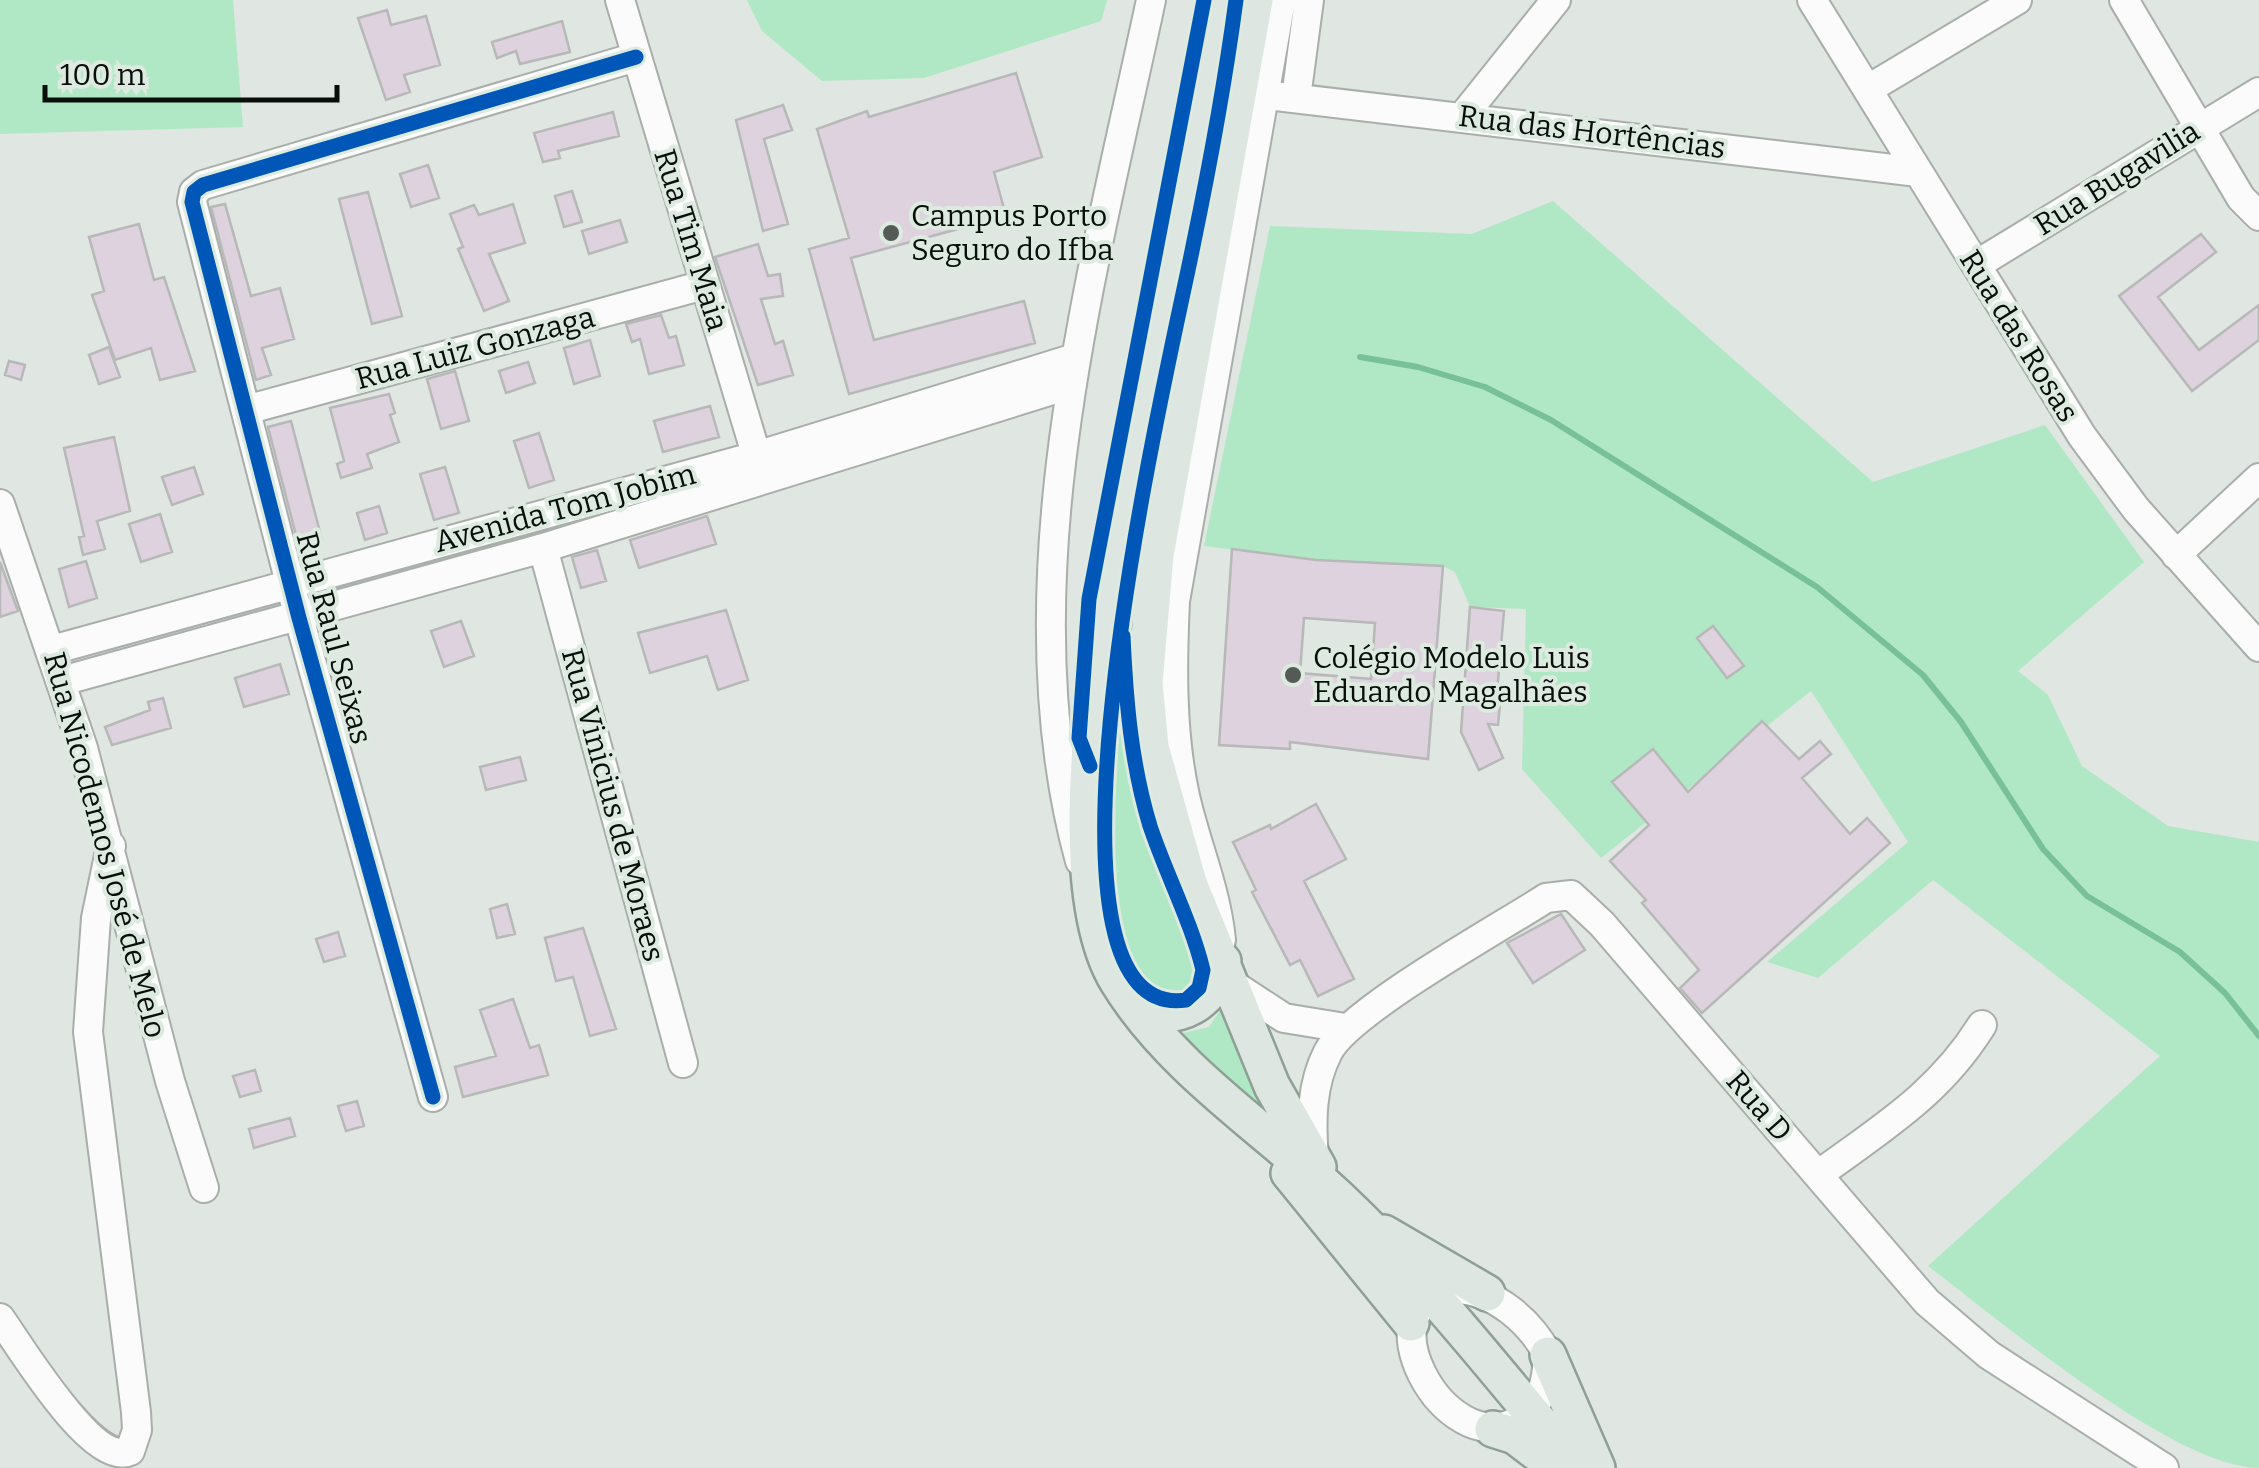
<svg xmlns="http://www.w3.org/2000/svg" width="2259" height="1468" font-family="Bitter,serif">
<rect width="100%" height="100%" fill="#e0e6e1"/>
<!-- green -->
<path fill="#b0e8c5" d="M 0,0 L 233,0 L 243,127 L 0,134 Z
M 747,0 L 1107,0 L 1101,21 L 924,78 L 822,81 L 762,31 Z
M 1553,201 L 1873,482 L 2045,425 L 2144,562 L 2018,671 L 2048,695 L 2082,766 L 2168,826 L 2259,842 L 2259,1468 C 2175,1468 1999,1320 1928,1266 L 2160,1056 L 1933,880 L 1818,978 L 1767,962 L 1908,842 L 1811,691 L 1601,858 L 1522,769 L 1526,609 L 1470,607 L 1455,572 L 1443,566 L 1316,560 L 1204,546 L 1270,226 L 1472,234 Z
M 1122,655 L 1123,718 L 1144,819 L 1198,967 L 1196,985 C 1073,1060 1116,707 1122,655 Z
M 1225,1003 L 1271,1122 L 1179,1034 L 1209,1027 Z"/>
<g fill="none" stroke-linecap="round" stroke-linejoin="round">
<!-- stream -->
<path stroke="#78c198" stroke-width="6" d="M 1360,357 L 1418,367 L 1485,387 L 1551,420 L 1817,587 L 1923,675 L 1961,722 L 2043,849 L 2087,896 L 2180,952 L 2225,993 L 2259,1036"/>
</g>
<!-- building -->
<path fill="#ddd2dd" stroke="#b7b8b8" stroke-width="2.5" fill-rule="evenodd" d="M 387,10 L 391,25 L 426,16 L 440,65 L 404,75 L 410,92 L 386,100 L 358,18 Z
M 562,21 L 570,52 L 520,64 L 516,51 L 497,58 L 492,42 Z
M 1016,73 L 1042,157 L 994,172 L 1006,216 L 851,258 L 874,340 L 1024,301 L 1035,343 L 849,394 L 809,249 L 849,238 L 817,129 L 867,111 L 869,117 Z
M 783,105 L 792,130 L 764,139 L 788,224 L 763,231 L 736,120 Z
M 613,112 L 619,136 L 558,151 L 560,158 L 543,162 L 534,133 Z
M 428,165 L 439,198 L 411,207 L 400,174 Z
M 572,191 L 582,222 L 564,227 L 555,196 Z
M 368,192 L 402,316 L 372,324 L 339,199 Z
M 225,204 L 251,296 L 280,288 L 294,339 L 262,348 L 271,375 L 256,380 L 211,207 Z
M 513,204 L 525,243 L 489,254 L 509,301 L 484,311 L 458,249 L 463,247 L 450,214 L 474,205 L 479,215 Z
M 620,220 L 627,242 L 589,254 L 582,231 Z
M 139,224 L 154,280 L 164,277 L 195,371 L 160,380 L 151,348 L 115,360 L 92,295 L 104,291 L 89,237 Z
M 2201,234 L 2216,252 L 2158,297 L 2199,350 L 2259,305 L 2259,340 L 2192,391 L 2119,296 Z
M 758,244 L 768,276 L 780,274 L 783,296 L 761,299 L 775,344 L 783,341 L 793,375 L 758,385 L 715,257 Z
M 661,315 L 669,338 L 676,336 L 684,365 L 649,374 L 640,339 L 632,342 L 626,324 Z
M 590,340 L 600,376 L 574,384 L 564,348 Z
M 109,347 L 120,377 L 99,384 L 89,355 Z
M 9,361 L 25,365 L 21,380 L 5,375 Z
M 528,362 L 535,383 L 506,393 L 499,371 Z
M 455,371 L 469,421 L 441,429 L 427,379 Z
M 389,394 L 395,413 L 390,415 L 399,442 L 367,454 L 372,468 L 341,478 L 337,464 L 344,461 L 330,408 Z
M 710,406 L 719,437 L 663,452 L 654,421 Z
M 291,421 L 322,540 L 299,547 L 268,427 Z
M 539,433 L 554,480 L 529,488 L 514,441 Z
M 114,437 L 130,511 L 97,521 L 105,549 L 83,555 L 79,537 L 84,536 L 64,448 Z
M 194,467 L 203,494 L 172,505 L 162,477 Z
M 445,467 L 459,513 L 434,520 L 420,474 Z
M 379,506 L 387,533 L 365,540 L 357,513 Z
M 160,514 L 172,552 L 141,562 L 129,524 Z
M 707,516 L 716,544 L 639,568 L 630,540 Z
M 1232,549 L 1316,560 L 1443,566 L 1428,759 L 1290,742 L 1290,749 L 1219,745 ZM 1304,618 L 1375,623 L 1371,679 L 1300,673 Z
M 597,550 L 606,581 L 581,588 L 572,557 Z
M 86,561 L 97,598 L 69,607 L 59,569 Z
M 0,562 L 18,611 L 0,617 Z
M 1470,607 L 1504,611 L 1496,704 L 1500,704 L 1498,725 L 1488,724 L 1503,758 L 1479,770 L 1461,732 Z
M 726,610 L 748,680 L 718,690 L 707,656 L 650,673 L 638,633 Z
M 461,621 L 474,656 L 444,667 L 431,631 Z
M 1713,626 L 1744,666 L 1727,678 L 1697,638 Z
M 280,664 L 289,694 L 244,707 L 235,678 Z
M 163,698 L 171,728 L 112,745 L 105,727 L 150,710 L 148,702 Z
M 1762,721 L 1799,759 L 1820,741 L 1831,754 L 1802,778 L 1850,834 L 1867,818 L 1890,843 L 1702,1013 L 1680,988 L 1699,970 L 1642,903 L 1646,900 L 1610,861 L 1649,825 L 1612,782 L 1653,749 L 1688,792 Z
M 520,757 L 526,780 L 486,790 L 480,767 Z
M 1316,804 L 1346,859 L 1304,881 L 1354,979 L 1318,996 L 1300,960 L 1290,965 L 1252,892 L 1256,890 L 1233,842 L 1270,825 L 1271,829 Z
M 507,904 L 515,934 L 497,938 L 490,909 Z
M 1561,914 L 1585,950 L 1533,983 L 1507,943 Z
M 583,928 L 616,1029 L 590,1036 L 573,977 L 556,981 L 545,938 Z
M 338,932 L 345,956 L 324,962 L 316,939 Z
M 513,999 L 530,1048 L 539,1045 L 548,1075 L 463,1097 L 455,1067 L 496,1056 L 480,1010 Z
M 255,1070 L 261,1091 L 240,1097 L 233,1076 Z
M 357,1101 L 364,1126 L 346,1131 L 338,1106 Z
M 290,1118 L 295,1136 L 254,1148 L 249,1129 Z"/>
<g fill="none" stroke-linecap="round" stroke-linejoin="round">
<!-- minor casing -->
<g stroke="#a9aeab" stroke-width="32">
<path id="minor" d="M 620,0 L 762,474
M 1812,0 L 2082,436 L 2136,509 L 2259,647
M 2124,0 L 2241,198 L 2259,216
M 1870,88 L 2017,0
M 1266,95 L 1918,172
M 1296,98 L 1309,0
M 1463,116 L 1556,0
M 1976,265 L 2259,92
M 246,410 L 704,285
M 0,504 L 83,748 L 170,1081 L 204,1188
M 543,548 L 683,1063
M 2176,555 L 2259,478
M 52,650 L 756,456 L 1075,358
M 62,681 L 543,548 L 1072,384
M 1080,861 C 1004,586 1093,273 1151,0
M 1221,940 C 1216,889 1196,845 1185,796 C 1171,733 1172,665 1175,601 L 1281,0
M 1232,984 L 1284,1018 L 1345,1028
M 433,1097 L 299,618 L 192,202 L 194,192 L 203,185 L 636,57
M 1314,1157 C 1311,1121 1311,1085 1328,1052 C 1349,1011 1500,928 1546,898 L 1571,895 L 1602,924 L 1927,1302 L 1989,1355 L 2164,1468
M 1818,1175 C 1882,1128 1939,1094 1982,1025
M 1457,1289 C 1495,1291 1530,1321 1548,1355 C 1547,1381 1542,1407 1517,1421 C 1445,1462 1356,1299 1457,1289 Z
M 0,1318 C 20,1346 93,1468 130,1451 L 137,1430 L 136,1412 L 88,1032 L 96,918 L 111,846"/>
</g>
<!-- major casing -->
<g stroke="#8ea095" stroke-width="40">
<path id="major" d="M 1219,0 C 1206,100 1187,199 1167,297 C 1137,448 1037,852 1118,982 C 1172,1070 1266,1129 1339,1198 C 1426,1280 1501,1378 1578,1468
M 1255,0 L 1156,555 L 1145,683 L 1151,747 L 1189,883 L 1272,1086 L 1318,1167
M 1138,1008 C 1179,1024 1213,1004 1223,961
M 1289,1173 L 1411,1323
M 1384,1233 L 1487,1293
M 1548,1355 L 1597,1468
M 1493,1429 L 1515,1436 L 1557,1468"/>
</g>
<!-- minor -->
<use href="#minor" stroke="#fafbfa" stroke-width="28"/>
<!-- major -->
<use href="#major" stroke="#dde6e1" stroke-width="35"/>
<!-- cycleway casing -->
<g stroke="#dceae0" stroke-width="21">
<path id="cycleway" d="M 1123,636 C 1126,701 1131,763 1150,826 C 1166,874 1191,921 1203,970 L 1199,988 L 1186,1000 C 1008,1026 1175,340 1193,246 C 1210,164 1225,83 1236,0
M 1090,766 L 1079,738 L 1089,599 L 1204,0
M 433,1097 L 299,618 L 192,202 L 194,192 L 203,185 L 636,57"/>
</g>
<!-- cycleway -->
<use href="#cycleway" stroke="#0057b8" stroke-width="15"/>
</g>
<!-- markers -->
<g fill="#545a56" stroke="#dceae0" stroke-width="4">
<circle cx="891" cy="233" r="10"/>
<circle cx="1293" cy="675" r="10"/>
</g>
<g text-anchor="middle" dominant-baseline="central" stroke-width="8" stroke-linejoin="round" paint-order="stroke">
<!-- street labels -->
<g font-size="30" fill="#090e0b" stroke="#dceae0">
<text transform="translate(1592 132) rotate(7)">Rua das Hortências</text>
<text transform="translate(2117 178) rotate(-32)">Rua Bugavilia</text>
<text transform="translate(691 240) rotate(73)">Rua Tim Maia</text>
<text transform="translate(2019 336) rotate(58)">Rua das Rosas</text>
<text transform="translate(475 348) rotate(-15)">Rua Luiz Gonzaga</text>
<text transform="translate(565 508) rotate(-15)">Avenida Tom Jobim</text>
<text transform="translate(334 638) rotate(75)">Rua Raul Seixas</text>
<text transform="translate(613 805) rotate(75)">Rua Vinicius de Moraes</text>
<text transform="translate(105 845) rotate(75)">Rua Nicodemos José de Melo</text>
<text transform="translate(1759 1106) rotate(49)">Rua D</text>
</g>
<!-- poi labels -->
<g font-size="30" fill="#090e0b" stroke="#dceae0" text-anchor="start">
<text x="911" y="216">Campus Porto<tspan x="911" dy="34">Seguro do Ifba</tspan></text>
<text x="1313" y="658">Colégio Modelo Luis<tspan x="1313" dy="34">Eduardo Magalhães</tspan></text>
</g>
</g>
<!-- scale -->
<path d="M45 85v15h292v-15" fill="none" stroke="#090e0b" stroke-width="5"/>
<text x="60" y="85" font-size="30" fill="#090e0b" stroke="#dceae0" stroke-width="8" paint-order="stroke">100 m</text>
</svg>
